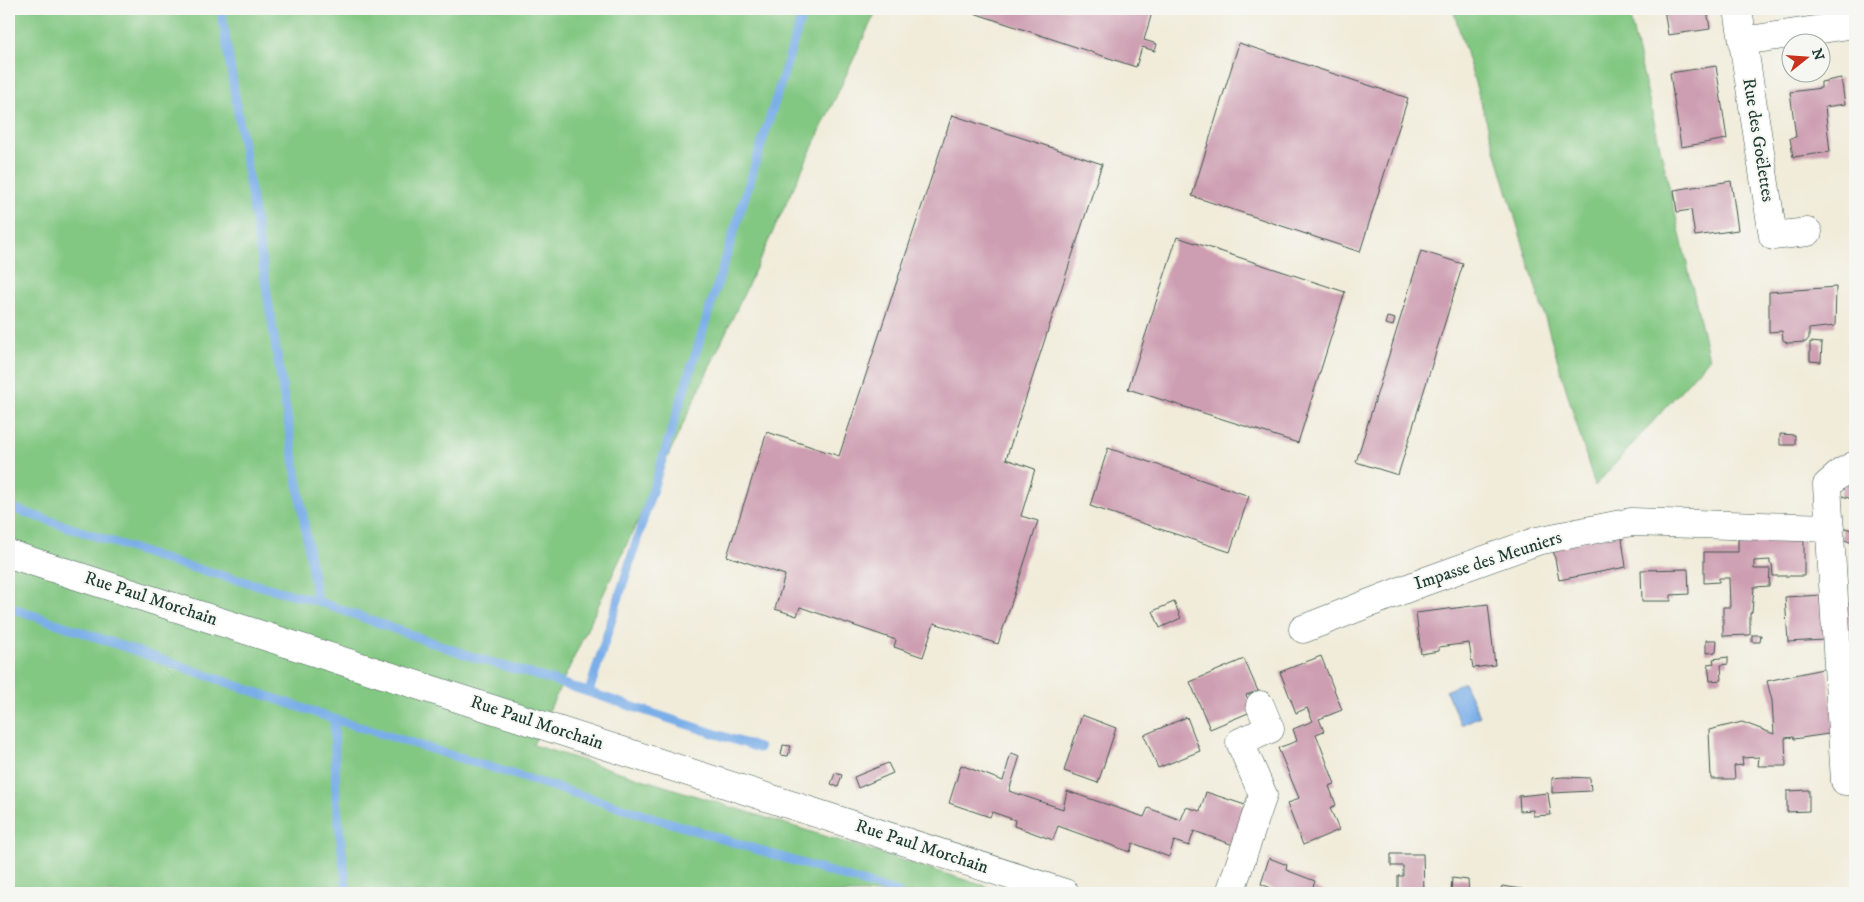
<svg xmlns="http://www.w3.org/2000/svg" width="1864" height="902" font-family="'IM FELL DW Pica',serif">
<rect width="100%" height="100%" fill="#f6f6f2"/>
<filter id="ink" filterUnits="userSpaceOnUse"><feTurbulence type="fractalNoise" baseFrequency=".02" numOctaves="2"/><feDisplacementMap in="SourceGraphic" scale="10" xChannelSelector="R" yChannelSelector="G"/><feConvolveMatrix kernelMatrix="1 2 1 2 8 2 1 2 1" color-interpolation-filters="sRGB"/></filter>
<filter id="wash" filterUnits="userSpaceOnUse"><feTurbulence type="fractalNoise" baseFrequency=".0096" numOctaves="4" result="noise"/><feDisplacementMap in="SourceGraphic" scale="20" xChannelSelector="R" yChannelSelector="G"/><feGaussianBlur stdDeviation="1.12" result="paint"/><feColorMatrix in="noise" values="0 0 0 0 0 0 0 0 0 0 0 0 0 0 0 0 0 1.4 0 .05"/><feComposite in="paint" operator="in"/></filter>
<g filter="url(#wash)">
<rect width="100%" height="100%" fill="#f1ecda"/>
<!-- green -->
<path fill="#82c782" stroke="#50825b" d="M 9,9 L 877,9 L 533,745 L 1007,893 L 9,893 Z
M 1453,9 L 1628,9 L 1709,359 L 1595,486 Z"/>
<!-- water -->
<path fill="#7aaee8" stroke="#4c768e" d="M 1464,682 L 1480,716 L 1461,725 L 1446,691 Z"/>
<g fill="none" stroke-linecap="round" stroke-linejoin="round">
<!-- stream -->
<path stroke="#7aaee8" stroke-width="9" d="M 221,9 L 317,601
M 9,507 L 175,563 L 317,601 L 473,657 L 545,678 L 759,748
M 9,607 L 334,719 L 898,893
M 589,692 L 804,9
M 334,719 L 336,800 L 347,893"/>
</g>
<g id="blocks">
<!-- building -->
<path fill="#cd9eb1" d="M 976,9 L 1153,9 L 1144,40 L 1157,44 L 1155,51 L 1142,47 L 1136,67 L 974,13 Z
M 1664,9 L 1707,9 L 1710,29 L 1668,35 Z
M 1239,43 L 1408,98 L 1360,252 L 1192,196 Z
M 1716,66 L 1727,139 L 1681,147 L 1670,73 Z
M 1841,78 L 1845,104 L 1825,107 L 1830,152 L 1793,157 L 1790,138 L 1796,137 L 1790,92 L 1821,88 L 1821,82 Z
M 952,115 L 1102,164 L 1006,459 L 1035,469 L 1021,516 L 1038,521 L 998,644 L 934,623 L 923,657 L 894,647 L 896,640 L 800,607 L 797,616 L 775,609 L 785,575 L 727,556 L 767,432 L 839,456 Z
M 1731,181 L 1738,230 L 1695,236 L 1691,210 L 1677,212 L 1674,190 Z
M 1177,237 L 1345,292 L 1298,443 L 1128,389 Z
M 1421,251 L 1463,264 L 1398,475 L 1356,462 Z
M 1836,287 L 1835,326 L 1809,329 L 1809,338 L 1806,342 L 1787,343 L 1783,340 L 1782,331 L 1769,332 L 1769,292 Z
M 1387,317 L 1395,319 L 1393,326 L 1385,324 Z
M 1810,342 L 1822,343 L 1821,362 L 1810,361 Z
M 1780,434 L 1795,435 L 1795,445 L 1780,445 Z
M 1108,448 L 1249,496 L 1230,552 L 1090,506 Z
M 1855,479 L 1855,500 L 1839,495 L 1848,480 Z
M 1842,527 L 1855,531 L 1855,544 L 1842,539 Z
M 1621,532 L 1626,567 L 1559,580 L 1553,548 Z
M 1804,533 L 1804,576 L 1773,576 L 1772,564 L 1770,564 L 1770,560 L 1754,561 L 1754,569 L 1770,569 L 1769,586 L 1754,587 L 1752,612 L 1750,613 L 1750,635 L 1723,636 L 1723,607 L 1730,607 L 1729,578 L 1719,578 L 1719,582 L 1704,583 L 1704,552 L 1738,552 L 1738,534 Z
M 1688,569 L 1689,594 L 1671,595 L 1671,601 L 1642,601 L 1641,570 Z
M 1822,595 L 1824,640 L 1788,642 L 1785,597 Z
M 1174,602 L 1181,618 L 1160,628 L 1153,611 Z
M 1855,603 L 1855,715 L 1854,715 L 1846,604 Z
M 1488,604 L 1495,665 L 1473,668 L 1469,643 L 1439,647 L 1439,651 L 1421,654 L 1416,613 Z
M 1752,635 L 1761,635 L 1760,642 L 1752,642 Z
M 1706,640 L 1717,640 L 1716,652 L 1706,653 Z
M 1321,656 L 1342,710 L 1319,719 L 1324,731 L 1316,734 L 1335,784 L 1329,786 L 1336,805 L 1330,808 L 1339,830 L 1303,845 L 1287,804 L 1299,798 L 1278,748 L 1297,741 L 1293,729 L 1313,721 L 1307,708 L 1296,713 L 1280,672 Z
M 1728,657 L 1728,664 L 1721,665 L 1722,680 L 1710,681 L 1708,664 L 1714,663 L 1713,659 Z
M 1244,659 L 1258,691 L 1246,695 L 1253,711 L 1210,729 L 1190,682 Z
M 1827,668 L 1835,733 L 1794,739 L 1793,737 L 1785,738 L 1786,766 L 1758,766 L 1759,757 L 1742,758 L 1743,765 L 1734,766 L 1735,779 L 1711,779 L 1709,730 L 1742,722 L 1774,734 L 1772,701 L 1767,681 Z
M 1082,715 L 1116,728 L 1098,783 L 1064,771 Z
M 1187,717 L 1200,751 L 1158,768 L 1144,735 Z
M 783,745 L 791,746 L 788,756 L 781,755 Z
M 1011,753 L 1020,756 L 1009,791 L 1063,809 L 1067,791 L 1144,817 L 1148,808 L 1181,820 L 1186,807 L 1200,811 L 1206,792 L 1248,806 L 1236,846 L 1194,831 L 1189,846 L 1174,841 L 1169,857 L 1133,843 L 1130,852 L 1058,826 L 1053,840 L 1014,826 L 1015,820 L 992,812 L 990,817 L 949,803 L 961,765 L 1003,781 Z
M 888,763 L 893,773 L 858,788 L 854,777 Z
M 835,773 L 842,775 L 838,787 L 831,784 Z
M 1564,777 L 1590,778 L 1591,791 L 1552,793 L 1552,778 Z
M 1809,790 L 1809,811 L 1787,812 L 1787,791 Z
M 1548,793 L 1551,815 L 1533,816 L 1533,810 L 1520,811 L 1519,796 Z
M 1391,854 L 1423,854 L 1424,893 L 1394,893 L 1393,889 L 1398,889 L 1398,876 L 1403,876 L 1403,866 L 1391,866 Z
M 1269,858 L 1287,865 L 1286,870 L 1315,881 L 1313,887 L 1329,893 L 1275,893 L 1276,890 L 1261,884 Z
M 1452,878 L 1468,880 L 1469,893 L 1451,893 Z
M 1502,886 L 1522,889 L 1522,893 L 1500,893 Z"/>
</g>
</g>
<g filter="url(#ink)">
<use href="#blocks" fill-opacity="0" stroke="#3e574d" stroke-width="1"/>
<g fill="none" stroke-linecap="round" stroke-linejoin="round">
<!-- minor casing -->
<g stroke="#3e574d" stroke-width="29">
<path id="minor" d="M 1738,9 L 1773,236 L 1808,232
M 1743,41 L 1855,24
M 1855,465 L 1842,472 L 1827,485 L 1845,781 L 1855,781
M 9,554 L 1065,893
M 1303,629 L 1426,581 L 1537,541 L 1631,522 L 1830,528
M 1230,893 L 1263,795 L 1240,742 L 1270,729 L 1260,705"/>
</g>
<!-- minor -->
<use href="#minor" stroke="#fff" stroke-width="28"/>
</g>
</g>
<g text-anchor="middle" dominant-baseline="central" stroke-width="4" stroke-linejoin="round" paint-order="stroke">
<!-- street labels -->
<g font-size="18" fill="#1f3d34" stroke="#f6f6f2">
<text transform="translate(1758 140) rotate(81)">Rue des Goëlettes</text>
<text transform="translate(1488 561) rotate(-18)">Impasse des Meuniers</text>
<text transform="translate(151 599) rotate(18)">Rue Paul Morchain</text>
<text transform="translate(537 723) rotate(18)">Rue Paul Morchain</text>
<text transform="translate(922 847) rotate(18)">Rue Paul Morchain</text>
</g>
</g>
<!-- margin -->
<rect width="1864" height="902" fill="none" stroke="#f6f6f2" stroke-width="30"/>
<!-- north arrow -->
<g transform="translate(1806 58) rotate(73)"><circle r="24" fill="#f6f6f2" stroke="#a0aca6"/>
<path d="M0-4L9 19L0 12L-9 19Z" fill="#c8321e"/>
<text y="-8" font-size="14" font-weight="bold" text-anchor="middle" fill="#1f3d34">N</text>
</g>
</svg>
